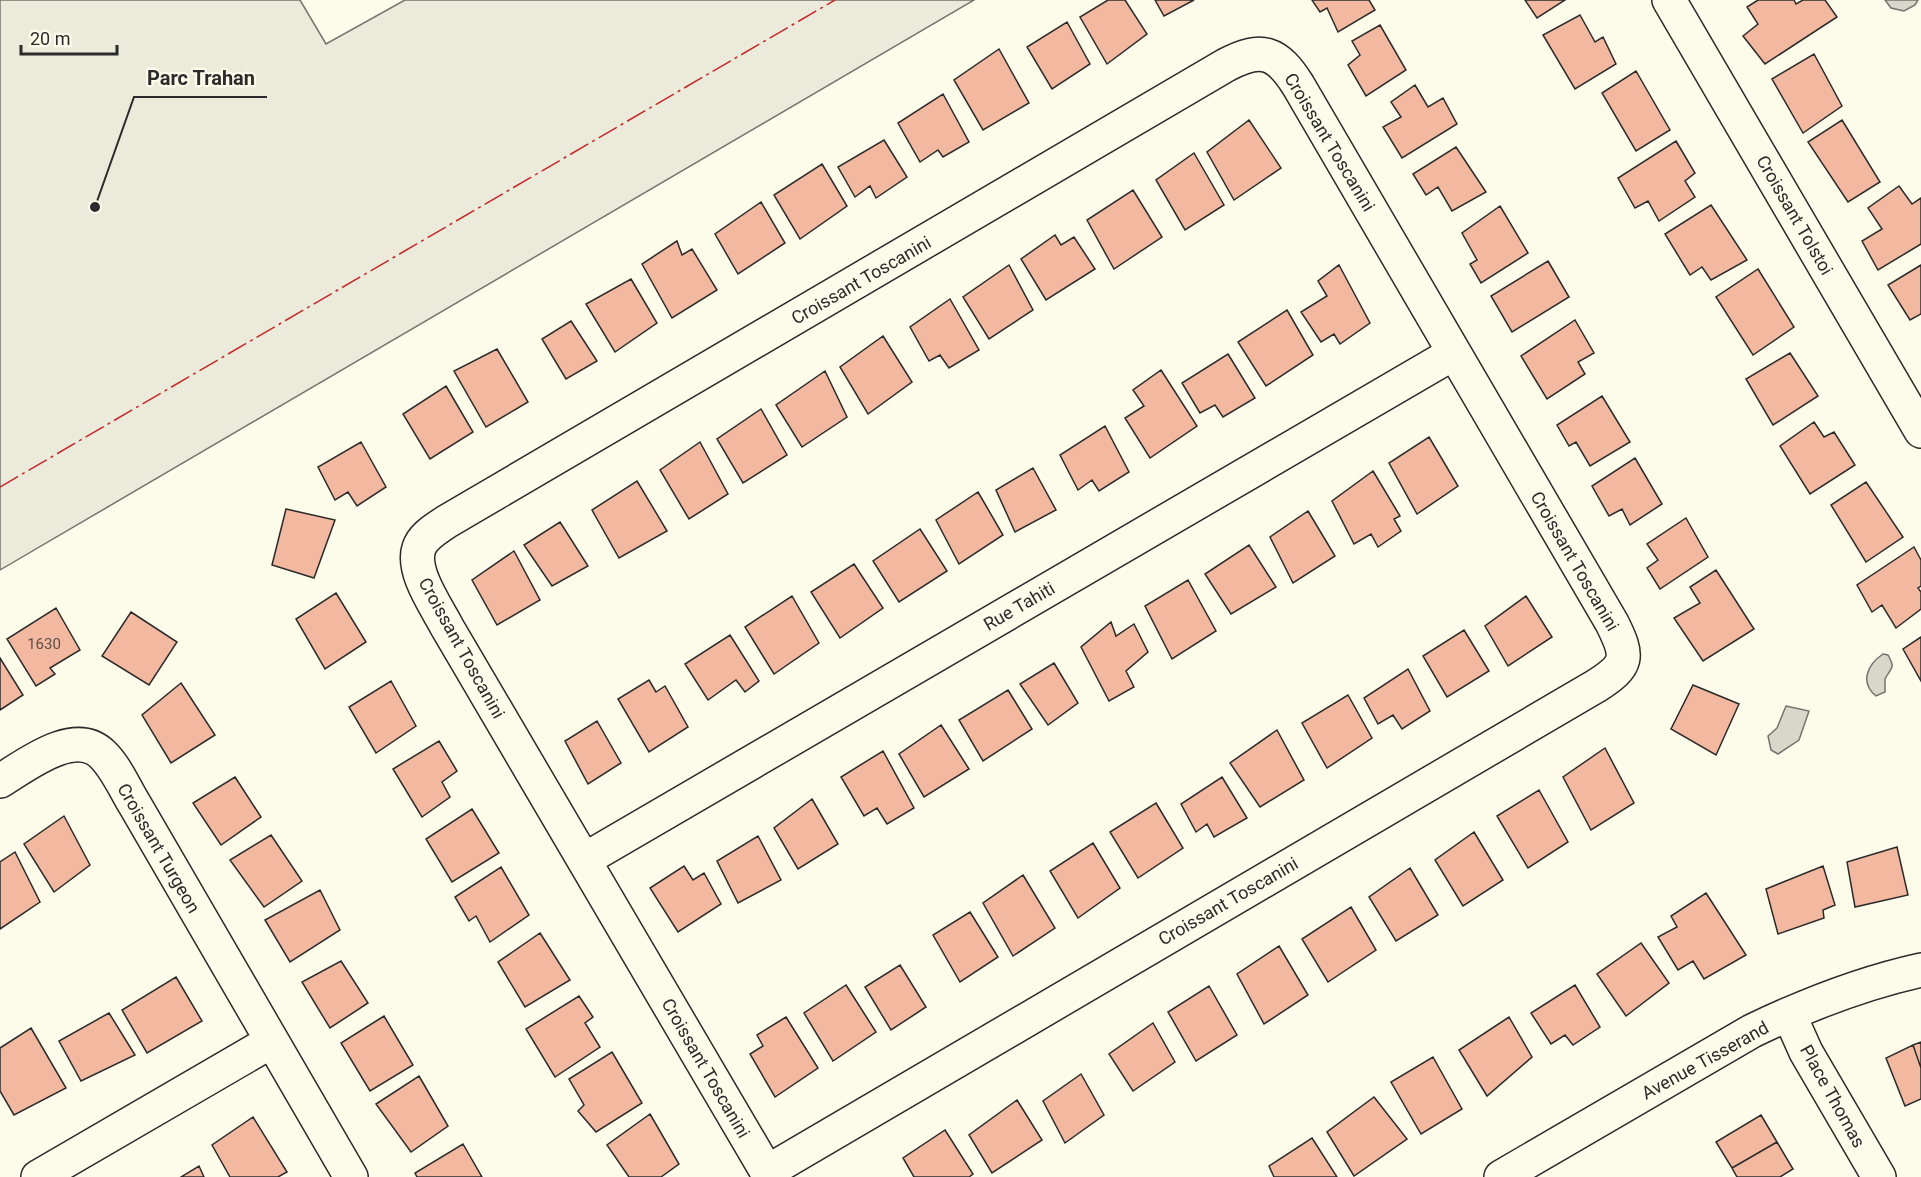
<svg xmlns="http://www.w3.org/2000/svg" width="1921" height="1177" font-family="Roboto,sans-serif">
<rect width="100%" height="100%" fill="#fdfbea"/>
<!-- green -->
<path fill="#ecebdb" stroke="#74746e" stroke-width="1.5" d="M 0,0 L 300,0 L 326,44 L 405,0 L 974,0 L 0,570 Z"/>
<!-- water -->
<path fill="#d8d7c9" stroke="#74746e" stroke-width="1.5" d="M 1885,0 L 1918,0 L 1915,5 L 1904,11 L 1891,8 Z
M 1883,654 L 1888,655 C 1896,669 1891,667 1885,679 L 1885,692 L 1876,696 C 1859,682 1868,664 1883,654 Z
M 1786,706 L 1809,711 L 1799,740 L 1778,754 L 1771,750 L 1768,736 L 1777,728 Z"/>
<!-- building -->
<path fill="#f2b8a0" stroke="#2b2b2b" stroke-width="1.5" d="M 1108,0 L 1125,0 L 1147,34 L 1107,64 L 1080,17 Z
M 1155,0 L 1194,0 L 1164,16 Z
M 1312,0 L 1369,0 L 1375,10 L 1338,32 L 1327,8 L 1320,12 Z
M 1525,0 L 1565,0 L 1537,18 Z
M 1758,0 L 1794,0 L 1796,4 L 1803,0 L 1825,0 L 1837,17 L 1765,64 L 1743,36 L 1758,24 L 1747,7 Z
M 1580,15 L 1595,42 L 1603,37 L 1616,64 L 1575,89 L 1543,35 Z
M 1067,22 L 1090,64 L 1052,89 L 1027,47 Z
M 1380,25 L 1406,70 L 1366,96 L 1348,65 L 1360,55 L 1352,41 Z
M 999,49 L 1029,103 L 983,130 L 954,80 Z
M 1814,54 L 1842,106 L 1803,133 L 1772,79 Z
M 1636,71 L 1670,130 L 1636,151 L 1602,93 Z
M 1415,85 L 1428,107 L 1443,98 L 1457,124 L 1402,158 L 1383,127 L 1401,117 L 1391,102 Z
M 943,94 L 969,142 L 943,157 L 938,150 L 920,162 L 898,123 Z
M 1249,120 L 1281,168 L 1234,200 L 1207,152 Z
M 1842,120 L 1880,182 L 1848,202 L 1808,142 Z
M 884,140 L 907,177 L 876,198 L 870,186 L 855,197 L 838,167 Z
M 1676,141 L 1695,173 L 1685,181 L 1695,197 L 1659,221 L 1648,201 L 1635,208 L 1618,178 Z
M 1456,147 L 1486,192 L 1452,211 L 1438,187 L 1426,195 L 1413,174 Z
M 1194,153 L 1224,205 L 1185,230 L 1156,180 Z
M 822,164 L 847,206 L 800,239 L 774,195 Z
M 1899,186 L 1912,204 L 1921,198 L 1921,244 L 1878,270 L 1862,241 L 1882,229 L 1868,208 Z
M 1133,190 L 1162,237 L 1114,269 L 1087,220 Z
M 761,202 L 785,243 L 738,274 L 715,234 Z
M 1711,205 L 1747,260 L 1711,280 L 1702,267 L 1690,275 L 1665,234 Z
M 1500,206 L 1528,253 L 1481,283 L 1470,264 L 1477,260 L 1462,233 Z
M 1055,235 L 1061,245 L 1074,237 L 1095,269 L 1046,300 L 1021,259 Z
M 677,241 L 682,255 L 692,249 L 717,290 L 672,318 L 642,264 Z
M 1548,261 L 1569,297 L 1512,332 L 1491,296 Z
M 1009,265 L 1033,310 L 989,339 L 963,297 Z
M 1339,265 L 1370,323 L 1340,344 L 1334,334 L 1321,342 L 1301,312 L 1327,296 L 1318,281 Z
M 1921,265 L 1921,314 L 1910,320 L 1888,285 Z
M 1758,269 L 1794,327 L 1753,355 L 1716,297 Z
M 631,279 L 657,323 L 615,352 L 586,304 Z
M 950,299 L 979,350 L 949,368 L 940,355 L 929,361 L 910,327 Z
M 1287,310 L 1313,355 L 1266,386 L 1238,342 Z
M 1575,320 L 1594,353 L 1578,362 L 1585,374 L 1547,399 L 1521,356 Z
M 571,321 L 597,361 L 566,379 L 542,339 Z
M 883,336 L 912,382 L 868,414 L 840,367 Z
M 497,349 L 528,402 L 486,427 L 454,371 Z
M 1790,353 L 1818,396 L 1773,425 L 1746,379 Z
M 1228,354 L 1255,398 L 1223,417 L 1215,405 L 1200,413 L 1182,383 Z
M 1161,370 L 1197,426 L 1150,458 L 1125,418 L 1144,406 L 1133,390 Z
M 825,371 L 847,417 L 802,447 L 776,405 Z
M 446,386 L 473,432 L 430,459 L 403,414 Z
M 1602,396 L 1630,442 L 1590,466 L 1576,442 L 1569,446 L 1557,425 Z
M 761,409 L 787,455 L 743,483 L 717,439 Z
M 1814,422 L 1824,437 L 1834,432 L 1855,465 L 1810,494 L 1780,446 Z
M 1105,426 L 1129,472 L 1099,491 L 1092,480 L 1078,490 L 1060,455 Z
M 1429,437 L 1458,486 L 1417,514 L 1389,463 Z
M 361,442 L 386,487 L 357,506 L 348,492 L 335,500 L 318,467 Z
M 700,442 L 728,494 L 689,519 L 660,470 Z
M 1635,458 L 1662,504 L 1630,525 L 1622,509 L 1609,516 L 1592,486 Z
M 1033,468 L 1056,510 L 1015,532 L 996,490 Z
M 1373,471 L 1400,516 L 1394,519 L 1401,531 L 1378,547 L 1371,534 L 1354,544 L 1332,501 Z
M 637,481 L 667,531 L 619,558 L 592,510 Z
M 1866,482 L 1903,537 L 1866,562 L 1831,505 Z
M 978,492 L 1003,535 L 959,564 L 936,520 Z
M 286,509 L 335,520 L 314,578 L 272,565 Z
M 1308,511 L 1335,556 L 1293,583 L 1270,537 Z
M 1686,518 L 1708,557 L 1660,589 L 1647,568 L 1658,560 L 1647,544 Z
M 560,522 L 588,566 L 552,586 L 524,545 Z
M 920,529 L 947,571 L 899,602 L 873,561 Z
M 1249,545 L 1276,587 L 1231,614 L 1205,574 Z
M 1914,547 L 1921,560 L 1921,586 L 1918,588 L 1921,592 L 1921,609 L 1896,628 L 1882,605 L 1872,612 L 1857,585 Z
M 514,551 L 540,600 L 497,625 L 472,580 Z
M 854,564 L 883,608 L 840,638 L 811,592 Z
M 1716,570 L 1754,629 L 1703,661 L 1674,618 L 1700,603 L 1690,587 Z
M 1188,580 L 1216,631 L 1172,659 L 1145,606 Z
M 336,593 L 366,642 L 325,669 L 296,619 Z
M 792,596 L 819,643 L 774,674 L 745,627 Z
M 1526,596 L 1552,637 L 1508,666 L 1485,626 Z
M 56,608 L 80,650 L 50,668 L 55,674 L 36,686 L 7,639 Z
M 131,612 L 177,642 L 149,685 L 102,656 Z
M 1111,622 L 1116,636 L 1134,624 L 1148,652 L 1126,671 L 1134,687 L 1109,701 L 1081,647 Z
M 1464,630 L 1489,671 L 1447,697 L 1423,656 Z
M 730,635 L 759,681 L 745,692 L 736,680 L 708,700 L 685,664 Z
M 1921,637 L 1921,681 L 1903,649 Z
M 0,658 L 23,695 L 0,710 Z
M 1054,663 L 1078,703 L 1048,725 L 1020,684 Z
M 1408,669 L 1430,711 L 1402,729 L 1393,715 L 1378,724 L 1364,698 Z
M 649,680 L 656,692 L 665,686 L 688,727 L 649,752 L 618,699 Z
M 391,681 L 416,726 L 376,753 L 349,707 Z
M 181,683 L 215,735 L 171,763 L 142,715 Z
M 1693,685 L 1739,704 L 1716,755 L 1671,729 Z
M 1008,690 L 1032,729 L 983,761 L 959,720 Z
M 1348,695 L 1372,738 L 1327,768 L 1302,723 Z
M 597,721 L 621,763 L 588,784 L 565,741 Z
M 941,725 L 969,769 L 924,797 L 899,754 Z
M 1277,730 L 1304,780 L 1260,807 L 1230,763 Z
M 439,741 L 457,771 L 442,782 L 450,797 L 422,817 L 393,769 Z
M 1605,748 L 1634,803 L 1591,830 L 1563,777 Z
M 883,751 L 914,808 L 887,824 L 877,808 L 864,816 L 841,777 Z
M 235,777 L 261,817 L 221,845 L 193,803 Z
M 1222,777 L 1247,818 L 1214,837 L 1207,824 L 1196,832 L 1181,804 Z
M 1539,790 L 1568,842 L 1528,868 L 1497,816 Z
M 812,799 L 838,844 L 798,869 L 774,828 Z
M 1156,803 L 1183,848 L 1138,878 L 1110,832 Z
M 472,809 L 499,853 L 452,882 L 426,839 Z
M 64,816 L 90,865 L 54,892 L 24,844 Z
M 1474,832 L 1503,880 L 1463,906 L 1435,860 Z
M 271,835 L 302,881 L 264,907 L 230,860 Z
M 758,836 L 781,880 L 738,903 L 717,861 Z
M 1093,843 L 1120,888 L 1078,918 L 1050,871 Z
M 1897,847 L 1908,895 L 1855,907 L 1847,862 Z
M 15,852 L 40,902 L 0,929 L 0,862 Z
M 684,866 L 693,880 L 704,873 L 721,904 L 678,932 L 650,888 Z
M 1823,866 L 1835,905 L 1823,910 L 1824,918 L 1778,934 L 1766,889 Z
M 501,867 L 529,915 L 490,942 L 476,916 L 469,921 L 455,897 Z
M 1410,868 L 1438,915 L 1396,941 L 1369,897 Z
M 1023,875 L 1055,928 L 1013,956 L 983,903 Z
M 320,890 L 340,930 L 290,962 L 265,920 Z
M 1706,893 L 1746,955 L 1704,979 L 1693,961 L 1678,970 L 1658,937 L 1677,927 L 1671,916 Z
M 1351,907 L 1376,950 L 1328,982 L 1302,939 Z
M 970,912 L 998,957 L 960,982 L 933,935 Z
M 540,933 L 570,980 L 525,1007 L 498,962 Z
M 1641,943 L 1669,983 L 1626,1016 L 1597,974 Z
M 1279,946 L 1308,995 L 1264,1024 L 1237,974 Z
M 341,961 L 368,1003 L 330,1028 L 302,982 Z
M 900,965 L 926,1007 L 891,1030 L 865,987 Z
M 176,977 L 202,1021 L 147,1053 L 122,1010 Z
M 846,985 L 876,1032 L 833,1061 L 804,1013 Z
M 1575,985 L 1600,1027 L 1573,1045 L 1565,1035 L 1551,1044 L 1531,1013 Z
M 1209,986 L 1237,1035 L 1196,1061 L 1168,1012 Z
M 579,996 L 593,1017 L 585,1023 L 600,1047 L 555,1077 L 526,1029 Z
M 109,1013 L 135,1055 L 81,1081 L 59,1041 Z
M 384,1016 L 413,1065 L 370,1091 L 341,1043 Z
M 786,1017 L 818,1068 L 775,1097 L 750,1054 L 763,1046 L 757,1035 Z
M 1509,1017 L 1532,1057 L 1487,1096 L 1459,1050 Z
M 1153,1023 L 1175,1062 L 1133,1091 L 1109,1054 Z
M 31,1028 L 66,1088 L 14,1115 L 0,1091 L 0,1048 Z
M 1921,1042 L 1921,1068 L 1913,1045 Z
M 1913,1045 L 1921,1068 L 1921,1099 L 1905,1106 L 1886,1058 Z
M 612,1052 L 642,1103 L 596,1132 L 578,1111 L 584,1105 L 569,1079 Z
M 1433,1057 L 1462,1109 L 1421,1134 L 1391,1082 Z
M 1081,1074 L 1104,1115 L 1065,1143 L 1043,1101 Z
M 419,1076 L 448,1126 L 411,1152 L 376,1104 Z
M 1374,1097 L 1407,1139 L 1354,1176 L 1327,1132 Z
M 1017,1100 L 1042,1140 L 992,1173 L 969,1135 Z
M 650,1114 L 679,1164 L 661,1177 L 629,1177 L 607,1145 Z
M 1761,1115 L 1777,1142 L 1732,1168 L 1716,1142 Z
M 253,1117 L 287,1172 L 278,1177 L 230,1177 L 212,1145 Z
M 945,1130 L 973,1174 L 969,1177 L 914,1177 L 903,1158 Z
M 1312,1138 L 1337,1177 L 1274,1177 L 1269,1166 Z
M 1777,1142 L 1793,1169 L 1780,1177 L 1737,1177 L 1732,1168 Z
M 463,1144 L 482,1177 L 417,1177 L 415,1173 Z
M 199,1166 L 204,1177 L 181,1177 Z"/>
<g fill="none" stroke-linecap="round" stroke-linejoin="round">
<!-- minor casing -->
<g stroke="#2b2b2b" stroke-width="36">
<path id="minor" d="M 1669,0 L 1921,431
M 0,781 C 25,766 74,727 102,754 C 116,767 125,789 135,805 L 351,1177
M 584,860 L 1454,353
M 1789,1014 L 1806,1052 L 1879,1177
M 767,1172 L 1596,686 C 1629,665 1629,657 1612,623 L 1298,85 C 1277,52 1262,46 1226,65 L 446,522 C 436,529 423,536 419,548 C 411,571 436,606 447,627 L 770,1177
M 38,1177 L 272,1041
M 1501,1177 L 1752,1031 C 1806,1005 1862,983 1921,970"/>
</g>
<!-- minor -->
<use href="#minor" stroke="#fdfbea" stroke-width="33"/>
<!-- power -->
<path stroke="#c62828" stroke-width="1.5" stroke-dasharray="21 4.5 3 4.5" stroke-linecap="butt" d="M 0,487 L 835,0"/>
</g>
<g text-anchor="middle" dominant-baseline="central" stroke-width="4.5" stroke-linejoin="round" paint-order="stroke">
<!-- number labels -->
<g font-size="15" fill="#5d4e48">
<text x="44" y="644">1630</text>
</g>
<!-- street labels -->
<g font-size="18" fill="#2b2b2b" stroke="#fdfbea">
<text transform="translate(1330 142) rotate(59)">Croissant Toscanini</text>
<text transform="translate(1795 215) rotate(60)">Croissant Tolstoi</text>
<text transform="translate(861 280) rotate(-30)">Croissant Toscanini</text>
<text transform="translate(1575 561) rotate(60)">Croissant Toscanini</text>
<text transform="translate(1019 606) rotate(-30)">Rue Tahiti</text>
<text transform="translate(462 648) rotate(61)">Croissant Toscanini</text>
<text transform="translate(159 848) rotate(60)">Croissant Turgeon</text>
<text transform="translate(1228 901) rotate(-30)">Croissant Toscanini</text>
<text transform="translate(1705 1060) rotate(-29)">Avenue Tisserand</text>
<text transform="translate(706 1068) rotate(60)">Croissant Toscanini</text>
<text transform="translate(1833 1096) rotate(61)">Place Thomas</text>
</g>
</g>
<!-- callouts -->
<path fill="none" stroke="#2b2b2b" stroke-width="2" d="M95 207L134 97H267"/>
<circle fill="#2b2b2b" stroke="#fdfbea" stroke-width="2" cx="95" cy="207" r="6"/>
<g font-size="20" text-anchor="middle" font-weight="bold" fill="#2b2b2b" stroke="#fdfbea" stroke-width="4.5" stroke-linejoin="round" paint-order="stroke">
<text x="201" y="85">Parc Trahan</text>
</g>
<!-- scale -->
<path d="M21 45v9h96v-9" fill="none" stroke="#2b2b2b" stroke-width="3"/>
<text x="30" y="45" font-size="18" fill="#2b2b2b" stroke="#fdfbea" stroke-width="4.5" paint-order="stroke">20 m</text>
</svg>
